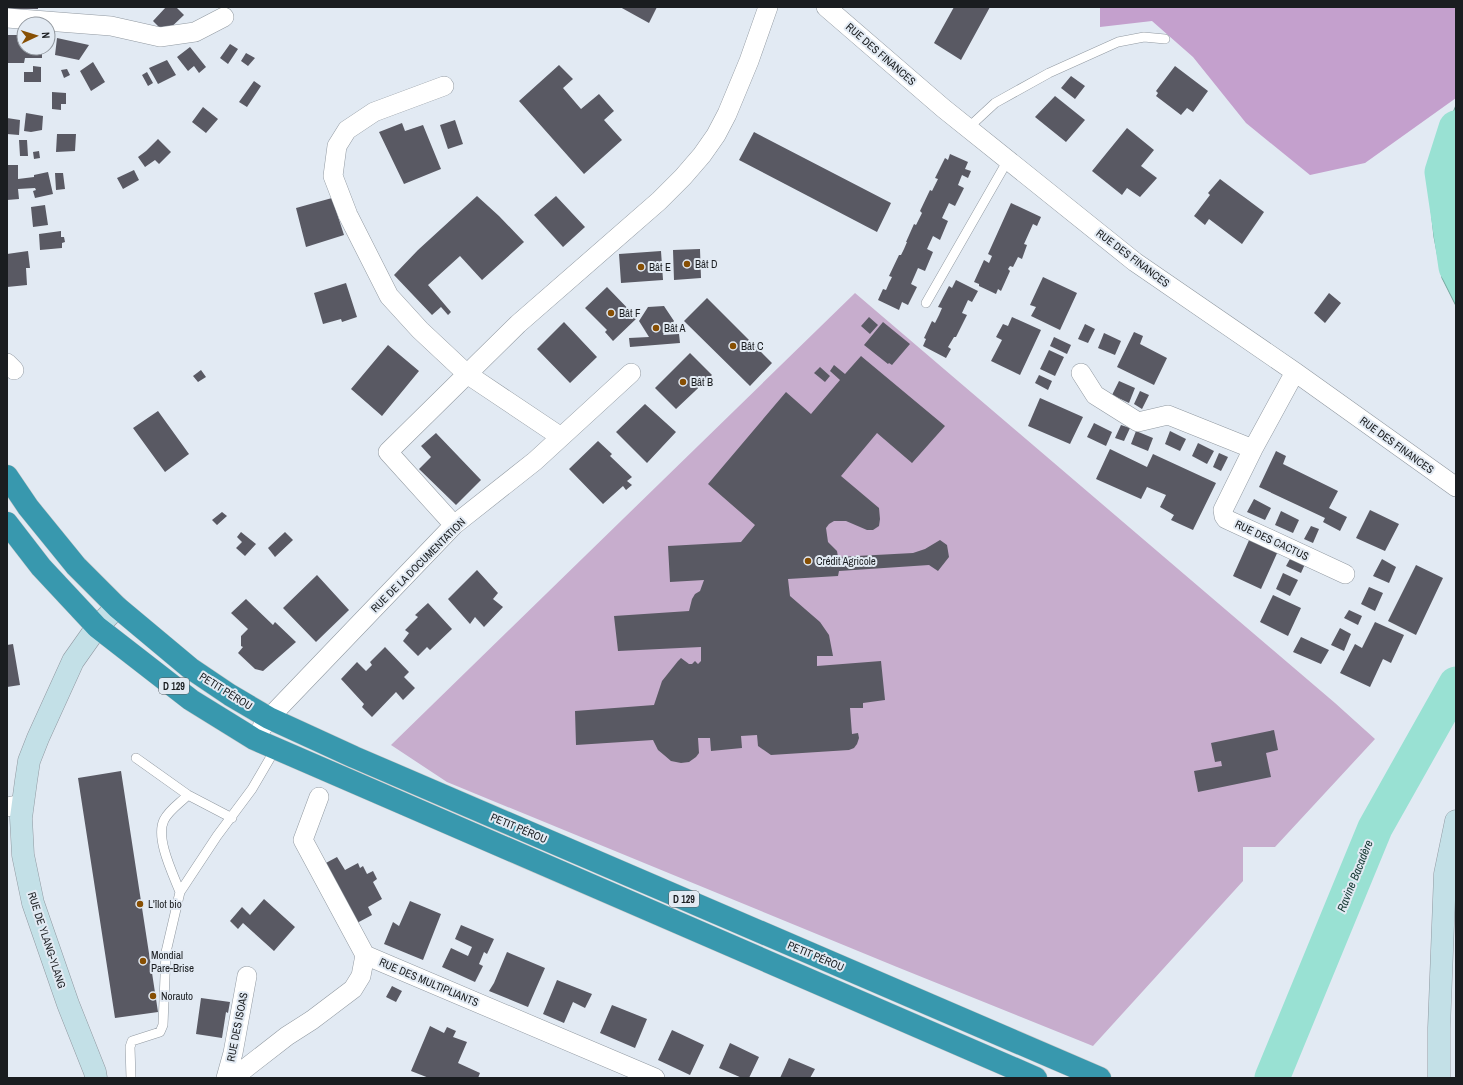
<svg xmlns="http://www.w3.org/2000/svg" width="1463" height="1085" font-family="'Archivo Narrow',sans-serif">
<rect width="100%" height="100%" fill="#e2eaf3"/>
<!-- green -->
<path fill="#c7adcd" d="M 855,293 L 1335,703 L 1375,739 L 1275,847 L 1243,847 L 1243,881 L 1093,1046 L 897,967 L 447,782 L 391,745 Z"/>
<!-- forest -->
<path fill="#c4a0cd" d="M 1100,7 L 1456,7 L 1456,98 L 1365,163 L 1310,175 L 1246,123 L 1193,57 L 1152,21 L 1100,27 Z"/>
<!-- water -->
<path fill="#99e1d3" stroke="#73a69d" d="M 1456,105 L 1456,145 L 1447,173 L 1450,227 L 1456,266 L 1456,306 L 1442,278 L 1434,237 L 1430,200 L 1442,141 Z"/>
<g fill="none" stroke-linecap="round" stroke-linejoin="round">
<!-- river -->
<path stroke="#99e1d3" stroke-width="35" d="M 1456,128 L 1442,172 L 1456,267
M 1272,1078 L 1375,828 L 1456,684"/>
</g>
<!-- building -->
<path fill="#595963" d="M 7,7 L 38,7 L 38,9 L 7,9 Z
M 166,7 L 176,7 L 184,15 L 165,33 L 153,21 Z
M 620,7 L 657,7 L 649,23 Z
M 954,7 L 990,7 L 961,60 L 934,43 Z
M 23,32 L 24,32 L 24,48 L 42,48 L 42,58 L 25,58 L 24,63 L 7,63 L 7,35 L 22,35 Z
M 57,38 L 89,45 L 79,60 L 55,55 Z
M 230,44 L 238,49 L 228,64 L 220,58 Z
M 190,47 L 206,67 L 199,73 L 194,66 L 188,71 L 177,57 Z
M 246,53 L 255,58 L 248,66 L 241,61 Z
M 167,60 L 176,75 L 158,84 L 149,68 Z
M 93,62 L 105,82 L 91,91 L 80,71 Z
M 559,65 L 573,79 L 563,88 L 581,109 L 599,94 L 614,111 L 604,120 L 622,140 L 584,174 L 519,101 Z
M 33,66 L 41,67 L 41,82 L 24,82 L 24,72 L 33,72 Z
M 1175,66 L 1208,91 L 1193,112 L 1187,108 L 1181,115 L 1156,96 L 1158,93 L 1156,91 Z
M 67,69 L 70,75 L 64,78 L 61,70 Z
M 147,72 L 153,83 L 148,86 L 142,75 Z
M 1071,76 L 1085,86 L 1075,99 L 1061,88 Z
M 254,81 L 261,86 L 247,107 L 239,102 Z
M 52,92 L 66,93 L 66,104 L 61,104 L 61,110 L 52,109 Z
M 1055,96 L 1085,120 L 1066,142 L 1035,117 Z
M 203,107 L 218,119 L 206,133 L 192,122 Z
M 26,113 L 43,116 L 42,130 L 31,132 L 24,131 Z
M 7,118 L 20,120 L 19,135 L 7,134 Z
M 455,120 L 463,144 L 448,149 L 440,125 Z
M 402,123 L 405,131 L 423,125 L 441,169 L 404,184 L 379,132 Z
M 1127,128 L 1154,150 L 1141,166 L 1157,178 L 1140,197 L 1127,188 L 1122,195 L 1092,171 Z
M 754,132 L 891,203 L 877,232 L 739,160 Z
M 57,134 L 76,134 L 75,151 L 56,152 Z
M 158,139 L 171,152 L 159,164 L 155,160 L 145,167 L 138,157 L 146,151 Z
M 19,140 L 27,140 L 28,156 L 20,156 Z
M 39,151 L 40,158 L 34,159 L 33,152 Z
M 950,154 L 968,162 L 965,169 L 971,171 L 968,178 L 962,175 L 958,185 L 964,188 L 955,206 L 949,203 L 942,218 L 948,221 L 940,240 L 933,236 L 927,249 L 933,252 L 925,271 L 918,268 L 911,284 L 917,287 L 908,305 L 902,302 L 899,310 L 878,300 L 883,289 L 886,290 L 889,283 L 892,277 L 889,276 L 899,255 L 901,255 L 904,249 L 907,242 L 906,242 L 914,224 L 916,225 L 922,213 L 920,211 L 930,190 L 932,191 L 938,179 L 935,178 L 945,158 L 948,160 Z
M 7,165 L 18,165 L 18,179 L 34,177 L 34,175 L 48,172 L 53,194 L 35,198 L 33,191 L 36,190 L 35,188 L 18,189 L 19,199 L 7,200 Z
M 134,170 L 139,180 L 123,189 L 117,178 Z
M 55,173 L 63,173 L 65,189 L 56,190 Z
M 1220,179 L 1264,212 L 1242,244 L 1209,219 L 1205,225 L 1194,216 L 1210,195 L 1208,193 Z
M 477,196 L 499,216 L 524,242 L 482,280 L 460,256 L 428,285 L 451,312 L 448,315 L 441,307 L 432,315 L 394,275 L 418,250 Z
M 556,196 L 585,227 L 563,247 L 534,215 Z
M 332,198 L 344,235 L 306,247 L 296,208 Z
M 1011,203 L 1041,217 L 1037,226 L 1033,224 L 1024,244 L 1027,245 L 1022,259 L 1018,257 L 1013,267 L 1010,266 L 1008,269 L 1010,271 L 1001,291 L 998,289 L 996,294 L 979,286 L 979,284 L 974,282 L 984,260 L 989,263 L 992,256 L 988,254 Z
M 45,205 L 48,225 L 33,227 L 31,207 Z
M 61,231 L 61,237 L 64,237 L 65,242 L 62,243 L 62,248 L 40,250 L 39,234 Z
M 700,249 L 701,278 L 674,280 L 673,250 Z
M 28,251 L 30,268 L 26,268 L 27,285 L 7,287 L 7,254 Z
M 661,251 L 663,280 L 621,283 L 619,254 Z
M 1043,277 L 1077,293 L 1060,330 L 1031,316 L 1036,307 L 1030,305 Z
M 956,280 L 978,291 L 972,302 L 968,300 L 962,313 L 967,315 L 956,337 L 954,337 L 948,347 L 951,349 L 946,358 L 923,346 L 926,339 L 924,338 L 932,321 L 935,323 L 939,315 L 942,308 L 938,307 L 949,286 L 952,288 Z
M 346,283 L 357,317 L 342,322 L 341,319 L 323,324 L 314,293 Z
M 607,287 L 637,318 L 613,341 L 605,332 L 607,330 L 585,308 Z
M 1329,293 L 1341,303 L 1325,323 L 1314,313 Z
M 707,298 L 772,363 L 750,386 L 684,321 Z
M 664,306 L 674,321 L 663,335 L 679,334 L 680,343 L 630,347 L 629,338 L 649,337 L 639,321 L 648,307 Z
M 869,317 L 878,325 L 870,334 L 861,326 Z
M 1012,317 L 1041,330 L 1020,375 L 991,361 L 1002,340 L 996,337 L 1003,324 L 1008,326 Z
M 564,322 L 597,357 L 570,383 L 537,349 Z
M 883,322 L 910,344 L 892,365 L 889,363 L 888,364 L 864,345 Z
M 1085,324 L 1095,329 L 1088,343 L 1078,339 Z
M 1134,332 L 1143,336 L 1140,344 L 1167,358 L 1154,385 L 1117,367 Z
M 1104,333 L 1121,341 L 1115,355 L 1098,348 Z
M 1054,337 L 1071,345 L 1067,354 L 1050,346 Z
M 388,345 L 419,371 L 382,416 L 351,389 Z
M 1049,350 L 1064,357 L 1055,376 L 1040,369 Z
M 690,353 L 712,375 L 676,409 L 655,388 Z
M 861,356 L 945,426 L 912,463 L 877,433 L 841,476 L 879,508 L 880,519 L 879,526 L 873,530 L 867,530 L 846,521 L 834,521 L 829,524 L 826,528 L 828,542 L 837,551 L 838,557 L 913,553 L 925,549 L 940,540 L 947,545 L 949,557 L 938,571 L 929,565 L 839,571 L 838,576 L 788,579 L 790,596 L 820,622 L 829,635 L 833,656 L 817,656 L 817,666 L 881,661 L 885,700 L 863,703 L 863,708 L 850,708 L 852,734 L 858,733 L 859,738 L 857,744 L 854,748 L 849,750 L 771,755 L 758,746 L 757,735 L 741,736 L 742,748 L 711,751 L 710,738 L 698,738 L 699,753 L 696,757 L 689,762 L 681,763 L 671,761 L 664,755 L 658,750 L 653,740 L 576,745 L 575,711 L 654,705 L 662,681 L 678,661 L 681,658 L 689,664 L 692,664 L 695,661 L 698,664 L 701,661 L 701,647 L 618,651 L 614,616 L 689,611 L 692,599 L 695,594 L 700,591 L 704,580 L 670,582 L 668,546 L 741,542 L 755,525 L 708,484 L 786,392 L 811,414 L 840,380 L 830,371 L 834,365 L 845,374 Z
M 820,367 L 830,376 L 825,382 L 814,373 Z
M 201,370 L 206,377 L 198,382 L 193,376 Z
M 1039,375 L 1052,381 L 1048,390 L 1035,383 Z
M 1119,381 L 1135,388 L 1129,403 L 1112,395 Z
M 1140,391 L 1149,395 L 1142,409 L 1134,404 Z
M 1040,398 L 1083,417 L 1070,444 L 1028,426 Z
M 645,404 L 676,432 L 647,463 L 616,432 Z
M 158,411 L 189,454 L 165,472 L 133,428 Z
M 1094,423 L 1112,432 L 1106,446 L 1087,437 Z
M 1121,425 L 1130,428 L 1124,441 L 1115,438 Z
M 1136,431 L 1153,438 L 1148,451 L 1131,444 Z
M 1170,431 L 1186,439 L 1180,451 L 1165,444 Z
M 436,433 L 481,480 L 456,505 L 419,469 L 431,457 L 421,446 Z
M 598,441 L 612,454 L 610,456 L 632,477 L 627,481 L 632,485 L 626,490 L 623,486 L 603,504 L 569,469 Z
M 1198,443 L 1214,451 L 1207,464 L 1192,456 Z
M 1110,449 L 1147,467 L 1153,454 L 1216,483 L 1193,530 L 1171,520 L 1174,515 L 1160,507 L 1166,495 L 1147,487 L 1141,499 L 1096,479 Z
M 1276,451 L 1286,456 L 1283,464 L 1338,491 L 1329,508 L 1347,517 L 1340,531 L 1323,522 L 1325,518 L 1259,487 Z
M 1219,453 L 1228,457 L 1221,471 L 1213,467 Z
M 1254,499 L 1271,508 L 1265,520 L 1247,512 Z
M 1370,510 L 1399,524 L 1385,551 L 1356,538 Z
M 1281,511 L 1299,520 L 1293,533 L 1275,525 Z
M 222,512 L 227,516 L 217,525 L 212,520 Z
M 1311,526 L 1319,529 L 1313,543 L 1304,539 Z
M 241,532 L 256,544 L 245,556 L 236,548 L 242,542 L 237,537 Z
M 285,532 L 293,540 L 275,557 L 268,548 Z
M 1250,538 L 1278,551 L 1261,589 L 1233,576 Z
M 1291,557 L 1305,564 L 1301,573 L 1286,566 Z
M 1382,559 L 1396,567 L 1389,583 L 1373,576 Z
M 1416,565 L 1443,578 L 1416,635 L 1388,621 Z
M 477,570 L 498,593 L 493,599 L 503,607 L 484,627 L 475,617 L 470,624 L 448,599 Z
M 1283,573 L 1298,580 L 1290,596 L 1276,589 Z
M 317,575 L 349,610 L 316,642 L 283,608 Z
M 1369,587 L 1383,593 L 1375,611 L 1361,604 Z
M 1273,595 L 1301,608 L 1288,636 L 1260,622 Z
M 246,599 L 273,625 L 275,622 L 296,642 L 263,671 L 255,669 L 238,653 L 243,647 L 241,646 L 241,636 L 248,629 L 231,613 Z
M 428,603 L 452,629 L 430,650 L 427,647 L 418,656 L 403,641 L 409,633 L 405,630 L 418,617 L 415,615 Z
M 1349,610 L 1362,616 L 1358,625 L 1344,618 Z
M 1375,622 L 1404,635 L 1391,663 L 1383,659 L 1370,687 L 1340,673 L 1355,644 L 1362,648 Z
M 1340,628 L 1351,634 L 1344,651 L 1331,645 Z
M 1301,637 L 1329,650 L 1321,664 L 1293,652 Z
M 13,644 L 20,685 L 7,687 L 7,645 Z
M 385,647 L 409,672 L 404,677 L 415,688 L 403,700 L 396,692 L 372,717 L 362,707 L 364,704 L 341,679 L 357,662 L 366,671 L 372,665 L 370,662 Z
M 1274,730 L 1278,750 L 1266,753 L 1271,777 L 1198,792 L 1194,771 L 1222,766 L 1221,761 L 1215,762 L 1211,743 Z
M 121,771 L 158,1012 L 115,1018 L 78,778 Z
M 337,857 L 345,870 L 358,863 L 360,868 L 363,866 L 367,874 L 373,871 L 377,879 L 373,882 L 382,899 L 368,907 L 372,915 L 357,923 L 324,864 Z
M 264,899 L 295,927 L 274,951 L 243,923 L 238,929 L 230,921 L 242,907 L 250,915 Z
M 410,901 L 441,914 L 423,960 L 384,944 L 393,922 L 399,926 Z
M 461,925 L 494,939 L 487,954 L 484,952 L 479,964 L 483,966 L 475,982 L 442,967 L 451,948 L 468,956 L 472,947 L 455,939 Z
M 507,952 L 545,968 L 528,1007 L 489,991 L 494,983 Z
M 557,980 L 592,994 L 585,1008 L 573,1002 L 564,1023 L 543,1014 Z
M 392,986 L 402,991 L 396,1002 L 386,997 Z
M 201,998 L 230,1002 L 228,1013 L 226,1012 L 222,1038 L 196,1034 Z
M 612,1005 L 647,1019 L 635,1048 L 600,1033 Z
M 430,1026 L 444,1033 L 447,1027 L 456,1031 L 453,1037 L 467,1042 L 458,1063 L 480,1073 L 478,1078 L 429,1078 L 411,1071 Z
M 672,1030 L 704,1045 L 690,1075 L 658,1060 Z
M 730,1043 L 759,1057 L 749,1078 L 742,1078 L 719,1068 Z
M 789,1058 L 815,1069 L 810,1078 L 780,1078 Z"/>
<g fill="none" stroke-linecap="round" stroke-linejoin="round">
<!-- lane casing -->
<g stroke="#9199a1" stroke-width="10">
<path id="lane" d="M 968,128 L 995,103 L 1049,73 L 1118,42 L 1144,37 L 1165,39
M 926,303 L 1008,160
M 136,758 L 188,795 L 232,818
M 180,892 C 173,874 155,838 164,820 C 169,810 180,803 188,795
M 131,1078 L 130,1047 L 132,1041 L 160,1032 L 163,1025 L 166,952 L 180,892 L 217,836 L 252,789 L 276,748"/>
</g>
<!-- street casing -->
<g stroke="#9199a1" stroke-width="20">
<path id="street" d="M 826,7 L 943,108 L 1135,262 L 1295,372 L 1456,487
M 7,18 L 111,26 L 160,37 L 195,32 L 224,17
M 444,86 L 374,112 L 347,130 L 337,146 L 333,176 L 348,215 L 389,296 L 420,330 L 467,374 L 561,437
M 7,363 L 14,370
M 1295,372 L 1253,449 L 1223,510 L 1224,516 L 1226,519 L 1345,574
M 1081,373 L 1095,395 L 1138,422 L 1168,415 L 1253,449
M 454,525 L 388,452 L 518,324 L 659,201 L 683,177 L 702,155 L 716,135 L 727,114 L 749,61 L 768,7
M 254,739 L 269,718 L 454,525 L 535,461 L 631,373
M 319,797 L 303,840 L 365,955 L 655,1078
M 7,807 L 22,804
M 226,1078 L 233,1053 L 247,976
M 233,1078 L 287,1036 L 312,1020 L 353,989 L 361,976 L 365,955"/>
</g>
<!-- secondary casing -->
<g stroke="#9199a1" stroke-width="23">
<path id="secondary" d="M 96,1078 L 95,1072 L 68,1004 L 33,903 L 23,855 L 21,818 L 26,781 L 29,761 L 38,738 L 73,661 L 97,627 L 117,607
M 1439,1078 L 1439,1028 L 1445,874 L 1456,821"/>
</g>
<!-- highway casing -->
<g stroke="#c8c9c9" stroke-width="23">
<path id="highway" d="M 7,476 L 28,507 L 76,566 L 117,607 L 190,668 L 230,695 L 269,718 L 354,757 L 1100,1078
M 7,523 L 41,567 L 97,627 L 191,700 L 254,739 L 1036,1078"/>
</g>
<!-- lane -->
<use href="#lane" stroke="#fff" stroke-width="9"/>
<!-- street -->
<use href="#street" stroke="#fff" stroke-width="19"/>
<!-- secondary -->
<use href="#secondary" stroke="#c3e0e7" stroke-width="22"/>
<!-- highway -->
<use href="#highway" stroke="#3898ae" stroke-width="22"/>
</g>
<!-- markers -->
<g fill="#874f03" stroke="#e2eaf3" stroke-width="1.5">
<circle cx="687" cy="264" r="4"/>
<circle cx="641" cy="267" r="4"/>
<circle cx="611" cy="313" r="4"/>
<circle cx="656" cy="328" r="4"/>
<circle cx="733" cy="346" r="4"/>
<circle cx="683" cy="382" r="4"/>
<circle cx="808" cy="561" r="4"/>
<circle cx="140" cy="904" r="4"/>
<circle cx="143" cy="961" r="4"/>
<circle cx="153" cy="996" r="4"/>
</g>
<g text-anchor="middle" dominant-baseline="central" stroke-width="4" stroke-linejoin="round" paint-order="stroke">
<!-- shield labels -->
<g fill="#e2eaf3" stroke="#565a5f" stroke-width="1">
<rect x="159" y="678" width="30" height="16" rx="3"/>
<rect x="669" y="891" width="30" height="16" rx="3"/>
</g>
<g font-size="10" font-weight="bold" fill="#1a1d20">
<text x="174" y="686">D 129</text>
<text x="684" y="899">D 129</text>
</g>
<!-- street labels -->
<g font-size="11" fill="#1a1d20" stroke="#e2eaf3">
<text transform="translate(881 54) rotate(41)">RUE DES FINANCES</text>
<text transform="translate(1133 258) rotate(37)">RUE DES FINANCES</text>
<text transform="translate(1397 445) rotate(36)">RUE DES FINANCES</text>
<text transform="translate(1272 540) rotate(25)">RUE DES CACTUS</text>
<text transform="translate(418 565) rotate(-45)">RUE DE LA DOCUMENTATION</text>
<text transform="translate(226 691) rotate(32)">PETIT PÉROU</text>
<text transform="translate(519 828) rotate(23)">PETIT PÉROU</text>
<text transform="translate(47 940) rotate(72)">RUE DE YLANG-YLANG</text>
<text transform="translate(816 956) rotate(23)">PETIT PÉROU</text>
<text transform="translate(429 982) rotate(23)">RUE DES MULTIPLIANTS</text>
<text transform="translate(237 1027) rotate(-79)">RUE DES ISOAS</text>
</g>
<!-- poi labels -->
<g font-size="11" fill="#1a1d20" stroke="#e2eaf3" text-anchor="start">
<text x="695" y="264">Bât D</text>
<text x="649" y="267">Bât E</text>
<text x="619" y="313">Bât F</text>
<text x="664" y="328">Bât A</text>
<text x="741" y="346">Bât C</text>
<text x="691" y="382">Bât B</text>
<text x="816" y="561">Crédit Agricole</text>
<text x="148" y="904">L'îlot bio</text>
<text x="151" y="955">Mondial<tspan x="151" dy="13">Pare-Brise</tspan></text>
<text x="161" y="996">Norauto</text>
</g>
<!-- water labels -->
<g font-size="12" font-style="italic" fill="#163933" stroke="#e2eaf3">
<text transform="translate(1355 876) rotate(-68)">Ravine Bacadère</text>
</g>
</g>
<!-- border -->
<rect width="1463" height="1085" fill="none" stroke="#1a1d20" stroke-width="16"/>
<!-- north arrow -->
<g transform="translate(36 36) rotate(86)"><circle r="19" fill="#e2eaf3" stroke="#92989f"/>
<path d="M0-3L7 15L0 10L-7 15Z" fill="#874f03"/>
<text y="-6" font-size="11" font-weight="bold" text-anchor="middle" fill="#1a1d20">N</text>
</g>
</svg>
